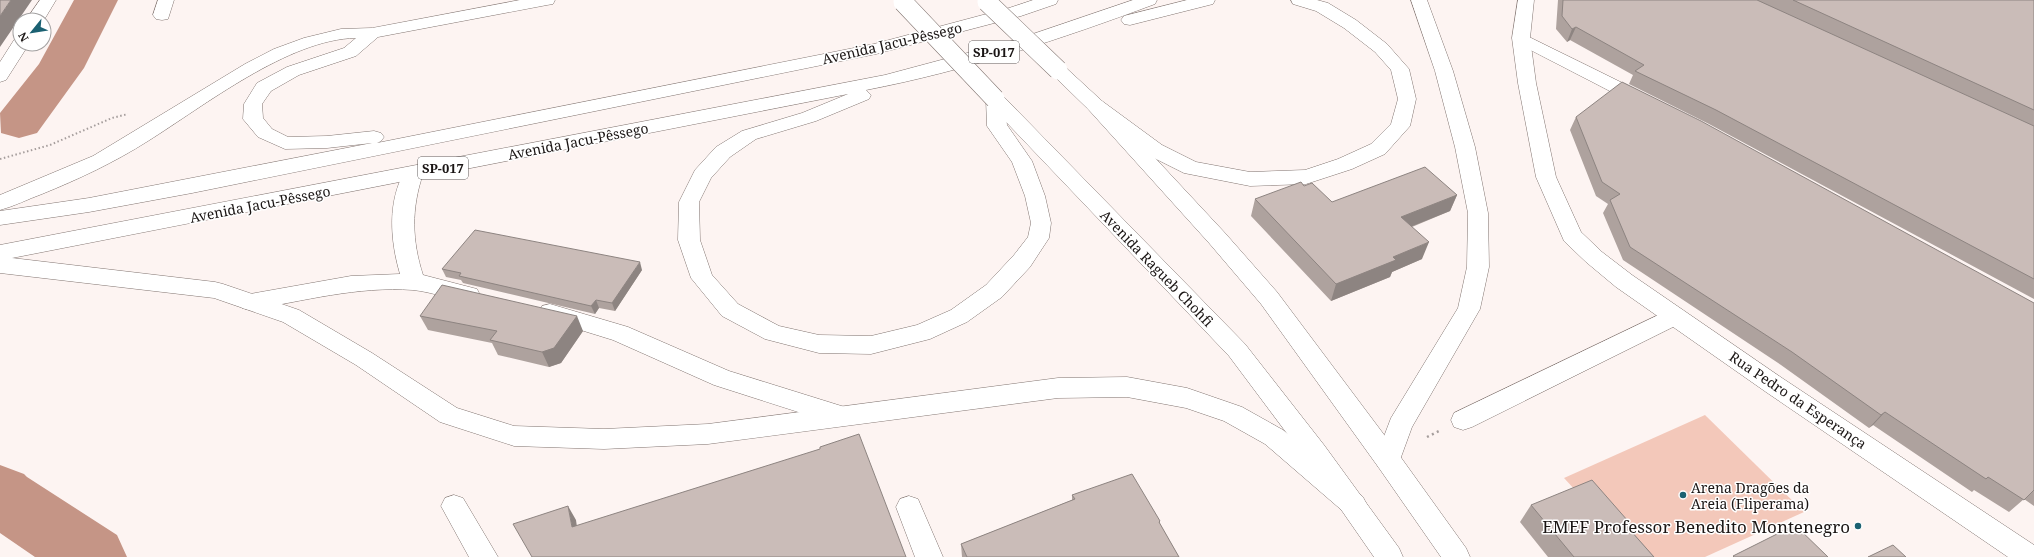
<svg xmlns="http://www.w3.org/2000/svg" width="2034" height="557" font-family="'Noto Serif',serif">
<rect width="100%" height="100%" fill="#fdf4f2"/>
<!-- green -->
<path fill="#f3c8ba" d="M 1705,415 L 1804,512 L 1705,557 L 1637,557 L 1564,478 Z"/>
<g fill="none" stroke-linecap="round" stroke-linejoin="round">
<!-- river -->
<path fill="#c59586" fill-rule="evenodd" d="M 74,0 L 118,0 L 84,68 L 37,133 L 19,138 L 1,133 L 0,113 L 39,64 Z
M 0,465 L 24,474 L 27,477 L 117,535 L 127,557 L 35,557 L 0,533 Z"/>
<!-- minor casing -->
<g stroke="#827571" stroke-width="1">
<path id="minor" d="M 40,0 L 56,0 L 44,20 L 26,20 Z
M 158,0 L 174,0 L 168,19 L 162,20 L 156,19 L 153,15 Z
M 1521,33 L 1649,96 L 1651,100 L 1649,104 L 1642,106 L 1635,104 L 1515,42 L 1512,38 L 1515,34 Z
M 20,39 L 20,44 L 29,44 L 6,80 L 0,82 L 0,62 L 14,40 Z
M 413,167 L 420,169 L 423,174 C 411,209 412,241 423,275 L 477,289 L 480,295 L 477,301 L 469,303 C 450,299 432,292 413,290 C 358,286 303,301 250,310 L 242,308 L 239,302 L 242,296 L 250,294 L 351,276 L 400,274 C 390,240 387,200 406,169 Z
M 550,304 L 628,327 L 729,371 L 851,409 L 854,416 L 851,423 L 842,426 L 714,385 L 613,340 L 542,318 L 539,312 L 542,306 Z
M 1675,307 L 1683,310 L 1686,316 L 1683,322 L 1472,427 L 1463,430 L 1454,427 L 1451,420 L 1454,413 Z
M 454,495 L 463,498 L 498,557 L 469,557 L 441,506 L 445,498 Z
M 909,496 L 918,499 L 943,557 L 915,557 L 896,507 L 900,499 Z"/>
</g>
<!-- major casing -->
<g stroke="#827571" stroke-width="1">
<path id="major" d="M 1518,0 L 1534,0 L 1530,38 L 1536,83 L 1556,177 L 1581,232 L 1602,252 L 1632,275 L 1782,378 L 2034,545 L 2034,557 L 2008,557 L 1766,392 L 1616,287 L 1586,262 L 1564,241 L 1536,177 L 1518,83 L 1512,38 Z
M 1058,64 L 1064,66 L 1102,101 L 1225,233 L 1277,292 L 1397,452 L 1466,548 L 1470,557 L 1441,557 L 1379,468 L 1261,304 L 1209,243 L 1088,109 L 1052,74 L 1049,70 L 1052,66 Z
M 995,93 L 1002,95 L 1245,344 L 1324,445 L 1399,548 L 1403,557 L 1374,557 L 1306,459 L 1229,356 L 988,103 L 986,99 L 988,95 Z"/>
</g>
<!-- highway casing -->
<g stroke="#827571" stroke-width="1">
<path id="highway" d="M 520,0 L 555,0 L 553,4 L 547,5 L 378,37 L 356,56 L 299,75 L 271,91 L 262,104 L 263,118 L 272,129 L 288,137 L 327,136 L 374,131 L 381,133 L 384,137 L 381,141 L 377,143 L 874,44 L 1009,8 L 1033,0 L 1058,0 L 1056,4 L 1021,16 L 876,54 L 192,193 L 89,212 L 0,225 L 0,211 L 89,198 L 372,143 L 327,148 L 285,149 L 258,137 L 243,119 L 244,104 L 257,83 L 287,67 L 344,48 L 356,38 C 289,39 204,106 148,141 C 115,162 79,179 42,194 C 28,199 15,206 0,210 L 0,195 L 93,156 L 245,64 L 274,49 L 304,38 L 341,29 L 372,28 Z
M 1133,0 L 1157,0 L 1155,4 C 1061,39 965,71 866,90 L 871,95 L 869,99 L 816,121 L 756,139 L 730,157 L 711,178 L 699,202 L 700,240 L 712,275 L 738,304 L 779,326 L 819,335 L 871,336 L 917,325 L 951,310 L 986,285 L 1014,255 L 1028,237 L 1031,223 L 1025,196 L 1012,162 L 987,126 L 986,99 L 988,95 L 995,93 L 1002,95 L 1004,99 L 1007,125 L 1032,161 L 1045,196 L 1051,223 L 1049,238 L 1030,267 L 1002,297 L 967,322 L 930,339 L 871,354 L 819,353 L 765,339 L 722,316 L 691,278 L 678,240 L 679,202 L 695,170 L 716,147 L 742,131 L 802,113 L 848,94 L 12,258 L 215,282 L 223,284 L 299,310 L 372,353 L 457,408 L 514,426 L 604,429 L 708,424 L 1058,378 L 1127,377 L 1187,388 L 1242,407 L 1283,430 L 1363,497 L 1367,505 L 1363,513 L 1354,516 L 1345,513 L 1265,444 L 1224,421 L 1186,408 L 1127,397 L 1058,398 L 708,444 L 604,449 L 514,446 L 440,422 L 356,365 L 283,322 L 214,298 L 0,273 L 0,245 L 885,75 L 1012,41 Z
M 1187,0 L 1215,0 L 1213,4 L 1130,25 L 1124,24 L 1121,20 L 1124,16 Z
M 1291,0 L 1317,0 L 1328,3 L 1356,20 L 1387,44 L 1409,69 L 1416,99 L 1410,126 L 1385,154 L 1352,169 L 1306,184 L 1250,186 L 1184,173 L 1148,155 L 1088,109 L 1086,105 L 1088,101 L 1095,99 L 1102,101 L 1162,145 L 1196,162 L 1250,172 L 1305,170 L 1338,159 L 1371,144 L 1391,124 L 1398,99 L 1391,70 L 1375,52 L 1344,28 L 1316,11 L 1293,4 Z
M 1411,0 L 1427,0 L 1453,71 L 1475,147 L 1488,213 L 1489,267 L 1480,309 L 1412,427 L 1397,468 L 1388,471 L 1379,468 L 1375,460 L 1391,418 L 1458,308 L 1467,267 L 1468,213 L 1455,147 L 1435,71 Z"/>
</g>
<!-- path-far1 -->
<path stroke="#a59d9c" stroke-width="2" stroke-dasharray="1.5 2.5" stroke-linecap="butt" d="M 0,159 L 50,145 L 112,118 L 128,114"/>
<!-- path -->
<path stroke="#a59d9c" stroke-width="2.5" stroke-dasharray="2 3.5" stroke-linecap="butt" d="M 1427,437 L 1439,431"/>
<!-- minor -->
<use href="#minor" fill="#fff" fill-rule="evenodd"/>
<!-- major -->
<use href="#major" fill="#fff" fill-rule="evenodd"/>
<!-- highway -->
<use href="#highway" fill="#fff" fill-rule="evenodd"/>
<!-- major-bridge casing -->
<g stroke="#827571" stroke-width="20" stroke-linecap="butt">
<path id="major-bridge" d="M 903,2 L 995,99
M 987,2 L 1058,70"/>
</g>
<!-- major-bridge -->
<use href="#major-bridge" stroke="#fff" stroke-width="19"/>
</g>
<!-- wall -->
<path fill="#aea29e" d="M 1558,0 L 2034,0 L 2034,299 L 1709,124 L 1629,84 L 1633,75 L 1570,40 L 1567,42 L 1556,29 Z
M 1576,117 L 2034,303 L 2034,506 L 2024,499 L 2009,512 L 1974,490 L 1972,492 L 1873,425 L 1869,428 L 1781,365 L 1623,260 L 1603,213 L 1608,204 L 1596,196 L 1570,130 Z
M 1304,186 L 1332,202 L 1457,195 L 1450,211 L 1412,227 L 1422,259 L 1392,272 L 1390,277 L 1331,301 L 1251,216 L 1255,199 Z
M 442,269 L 642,270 L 615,311 L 599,308 L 595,314 L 463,283 L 461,280 L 446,277 Z
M 420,316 L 583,331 L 561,363 L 549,367 L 498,355 L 492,343 L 428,330 Z
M 1072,495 L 1160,521 L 1160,524 L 1179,557 L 962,557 L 961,544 L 1072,500 Z
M 1531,505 L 1632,532 L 1654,557 L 1548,557 L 1520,522 Z"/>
<!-- shaded-wall -->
<path fill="#8d8481" d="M 11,0 L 32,0 L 0,47 L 0,16 Z
M 1576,27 L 1570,40 L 1567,42 L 1572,29 Z
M 1457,195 L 1450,211 L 1395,233 L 1401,217 Z
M 1429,242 L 1422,259 L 1392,272 L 1390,277 L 1331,301 L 1336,284 L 1393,257 Z
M 640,262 L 642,270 L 615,311 L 612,303 Z
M 596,300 L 599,308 L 595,314 L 591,306 Z
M 577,316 L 583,331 L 561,363 L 549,367 L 542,352 Z
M 1885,412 L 1873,425 L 1869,428 L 1881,415 Z
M 568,506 L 576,520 L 579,541 L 572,527 Z"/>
<!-- building -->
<path fill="#cabcb8" stroke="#8d8481" d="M 0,0 L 11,0 L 0,16 Z
M 1563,0 L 1757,0 L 2034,126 L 2034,279 L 1716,110 L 1635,71 L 1644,65 L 1576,27 L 1572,29 L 1562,16 Z
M 1793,0 L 2034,0 L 2034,110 Z
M 1622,82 L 1701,121 L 2034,303 L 2034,490 L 2024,500 L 1988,477 L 1986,479 L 1885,412 L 1881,415 L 1792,352 L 1630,247 L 1610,200 L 1620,194 L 1602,182 L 1576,117 Z
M 1425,167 L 1457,195 L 1401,217 L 1429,242 L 1393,257 L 1396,260 L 1336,284 L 1255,199 L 1301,182 L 1304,186 L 1312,183 L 1332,202 Z
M 475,230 L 640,262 L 612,303 L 596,300 L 591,306 L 459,276 L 461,273 L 442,269 Z
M 442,285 L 577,316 L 554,348 L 542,352 L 490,340 L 497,331 L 420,316 Z
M 859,434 L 906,557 L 532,557 L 513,524 L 568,506 L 572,527 L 820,449 L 820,447 Z
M 1132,474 L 1160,521 L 1159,522 L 1179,557 L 967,557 L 961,544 L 1075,499 L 1072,495 Z
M 1592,480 L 1635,529 L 1631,531 L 1654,557 L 1574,557 L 1531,505 Z
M 1795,525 L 1828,557 L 1734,557 L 1733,556 Z
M 1893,545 L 1906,557 L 1868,557 Z"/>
<!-- markers -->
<g fill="#1b6172" stroke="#fff" stroke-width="1.5">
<circle cx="1683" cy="495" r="4"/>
<circle cx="1858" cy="526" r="4"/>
</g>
<g text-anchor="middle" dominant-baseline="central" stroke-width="3" stroke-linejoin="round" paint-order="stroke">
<!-- shield labels -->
<g fill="#fff" stroke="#5f5b5a" stroke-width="1">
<rect x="969" y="41" width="50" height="22" rx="3"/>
<rect x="418" y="157" width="50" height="22" rx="3"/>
</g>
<g font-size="13" font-weight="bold" fill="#1a1514">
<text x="994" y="52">SP-017</text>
<text x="443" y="168">SP-017</text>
</g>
<!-- street labels -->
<g font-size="14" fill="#1a1514" stroke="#fff">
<text transform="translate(892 43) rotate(-13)">Avenida Jacu-Pêssego</text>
<text transform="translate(578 141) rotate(-11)">Avenida Jacu-Pêssego</text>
<text transform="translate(260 204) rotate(-11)">Avenida Jacu-Pêssego</text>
<text transform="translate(1157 268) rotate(46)">Avenida Ragueb Chohfi</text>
<text transform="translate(1798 400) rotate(34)">Rua Pedro da Esperança</text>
</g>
<!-- poi labels -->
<g font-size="14" fill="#1a1514" stroke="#fff" text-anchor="start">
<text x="1691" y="487">Arena Dragões da<tspan x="1691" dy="16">Areia (Fliperama)</tspan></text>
</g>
<!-- near-poi labels -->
<g font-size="17" fill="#1a1514" stroke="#fff" text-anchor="end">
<text x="1850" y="526">EMEF Professor Benedito Montenegro</text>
</g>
</g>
<!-- north arrow -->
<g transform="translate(32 32) rotate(240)"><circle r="19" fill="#ffffff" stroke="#a3a1a1"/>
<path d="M0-3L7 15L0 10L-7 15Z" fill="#1b6172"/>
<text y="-6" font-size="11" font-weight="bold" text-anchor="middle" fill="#1a1514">N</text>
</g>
</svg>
